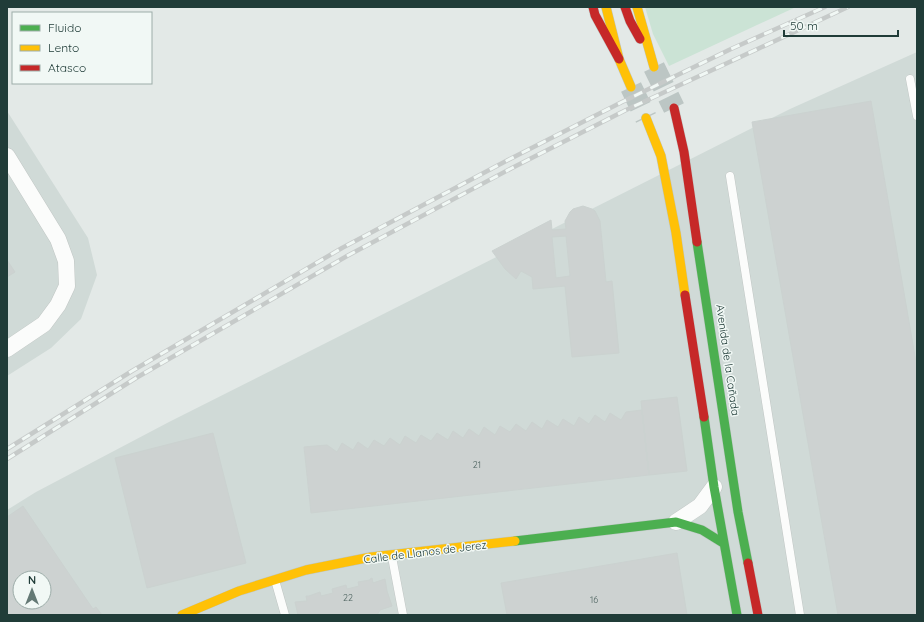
<svg xmlns="http://www.w3.org/2000/svg" width="924" height="622" font-family="Quicksand,sans-serif">
<rect width="100%" height="100%" fill="#e3e9e7"/>
<!-- built -->
<path fill="#d0dad7" fill-rule="evenodd" d="M 917,52 L 917,615 L 7,615 L 7,510 L 36,492 L 169,422 L 790,109 ZM 20,578 L 44,578 L 44,602 L 20,602 Z
M 7,111 L 88,238 L 97,275 L 81,319 L 51,348 L 7,376 Z"/>
<!-- green -->
<path fill="#cbe3d5" d="M 645,7 L 796,7 L 669,66 L 653,34 Z"/>
<!-- building -->
<path fill="#cdd2d1" stroke="#cbd2d0" fill-rule="evenodd" d="M 871,101 L 917,368 L 917,615 L 838,615 L 752,122 Z
M 583,206 L 592,209 L 595,211 L 600,221 L 606,282 L 612,281 L 619,353 L 572,357 L 565,286 L 533,289 L 532,277 L 521,271 L 516,279 L 505,269 L 492,251 L 551,220 L 552,230 L 566,229 L 565,221 L 570,212 L 573,209 ZM 566,236 L 570,276 L 556,278 L 552,237 Z
M 7,260 L 15,272 L 7,277 Z
M 677,397 L 687,471 L 649,475 L 641,401 Z
M 642,410 L 649,475 L 311,513 L 304,447 L 327,445 L 337,452 L 342,443 L 353,450 L 358,442 L 368,449 L 374,440 L 384,446 L 390,438 L 400,445 L 405,436 L 416,443 L 421,435 L 431,441 L 437,433 L 448,440 L 453,431 L 463,438 L 469,429 L 479,436 L 484,427 L 495,435 L 500,426 L 510,432 L 516,424 L 526,431 L 532,422 L 542,429 L 547,420 L 558,427 L 563,419 L 574,426 L 579,417 L 589,424 L 595,415 L 605,422 L 610,413 L 621,420 L 626,412 Z
M 213,433 L 246,563 L 147,588 L 115,458 Z
M 23,506 L 93,609 L 96,607 L 102,615 L 7,615 L 7,517 ZM 20,578 L 44,578 L 44,602 L 20,602 Z
M 677,553 L 687,615 L 507,615 L 501,583 Z
M 372,578 L 373,583 L 385,579 L 387,591 L 392,606 L 380,610 L 377,615 L 298,615 L 295,602 L 307,601 L 306,596 L 309,596 L 320,592 L 321,596 L 333,593 L 332,589 L 346,585 L 347,589 L 359,586 L 358,582 L 370,580 L 370,579 Z"/>
<g fill="none" stroke-linecap="round" stroke-linejoin="round">
<!-- secondary-tunnel -->
<path stroke="#bcc6c4" stroke-width="22" stroke-dasharray="22 11" stroke-linecap="butt" d="M 654,67 L 674,108
M 631,87 L 646,118"/>
<!-- lane casing -->
<g stroke="#c0c6c4" stroke-width="9">
<path id="lane" d="M 910,79 L 917,116
M 730,176 L 800,615
M 392,557 L 403,615
M 275,580 L 285,615"/>
</g>
<!-- street casing -->
<g stroke="#c0c6c4" stroke-width="17">
<path id="street" d="M 7,156 L 58,239 L 66,261 L 67,286 L 58,305 L 44,324 L 7,349
M 676,522 L 700,506 L 714,487"/>
</g>
<!-- fast casing -->
<g stroke="#bec7c4" stroke-width="10">
<path id="fast" d="M 697,242 L 738,512 L 748,563
M 704,417 L 714,487 L 737,615
M 515,541 L 676,522 L 702,530 L 723,543"/>
</g>
<!-- slow casing -->
<g stroke="#bec7c4" stroke-width="10">
<path id="slow" d="M 606,7 L 619,59 L 631,87
M 637,7 L 654,67
M 646,118 L 661,156 L 676,233 L 685,295
M 182,615 L 239,591 L 306,570 L 371,557 L 515,541"/>
</g>
<!-- jam casing -->
<g stroke="#bec7c4" stroke-width="10">
<path id="jam" d="M 593,7 L 595,15 L 619,59
M 625,7 L 630,21 L 640,39
M 674,108 L 684,152 L 697,242
M 685,295 L 704,417
M 748,563 L 758,615"/>
</g>
<!-- lane -->
<use href="#lane" stroke="#fbfcfb" stroke-width="8"/>
<!-- street -->
<use href="#street" stroke="#fbfcfb" stroke-width="16"/>
<!-- fast -->
<use href="#fast" stroke="#4caf50" stroke-width="9"/>
<!-- slow -->
<use href="#slow" stroke="#ffc107" stroke-width="9"/>
<!-- jam -->
<use href="#jam" stroke="#c62828" stroke-width="9"/>
<!-- rail casing -->
<g stroke="#c6cac9" stroke-width="4.5">
<path id="rail" d="M 7,449 L 132,371 L 342,248 L 508,160 L 622,102 L 731,49 L 825,7
M 7,459 L 136,378 L 347,256 L 512,168 L 626,110 L 848,7"/>
</g>
<!-- rail -->
<use href="#rail" stroke="#f1f8f5" stroke-width="3" stroke-dasharray="9" stroke-linecap="butt"/>
</g>
<g text-anchor="middle" dominant-baseline="central" stroke-width="3" stroke-linejoin="round" paint-order="stroke">
<!-- number labels -->
<g font-size="9" fill="#4b625e">
<text x="477" y="464">21</text>
<text x="348" y="597">22</text>
<text x="594" y="599">16</text>
</g>
<!-- street labels -->
<g font-size="11" fill="#203c38" stroke="#f1f8f5">
<text transform="translate(728 360) rotate(82)">Avenida de la Cañada</text>
<text transform="translate(425 552) rotate(-7)">Calle de Llanos de Jerez</text>
</g>
</g>
<!-- border -->
<rect width="924" height="622" fill="none" stroke="#203c38" stroke-width="16"/>
<!-- legend -->
<rect x="12" y="12" width="140" height="72" fill="#f1f8f5" stroke="#9dada9"/>
<rect x="20" y="25" width="20" height="6" fill="#4caf50" stroke="#9dada9"/>
<text x="48" y="32" font-size="12" fill="#203c38">Fluido</text>
<rect x="20" y="45" width="20" height="6" fill="#ffc107" stroke="#9dada9"/>
<text x="48" y="52" font-size="12" fill="#203c38">Lento</text>
<rect x="20" y="65" width="20" height="6" fill="#c62828" stroke="#9dada9"/>
<text x="48" y="72" font-size="12" fill="#203c38">Atasco</text>
<!-- north arrow -->
<g transform="translate(32 590)"><circle r="19" fill="#f1f8f5" stroke="#9dada9"/>
<path d="M0-3L7 15L0 10L-7 15Z" fill="#647975"/>
<text y="-6" font-size="11" font-weight="bold" text-anchor="middle" fill="#203c38">N</text>
</g>
<!-- scale -->
<path d="M784 30v6h114v-6" fill="none" stroke="#203c38" stroke-width="2"/>
<text x="790" y="30" font-size="12" fill="#203c38" stroke="#f1f8f5" stroke-width="3" paint-order="stroke">50 m</text>
</svg>
